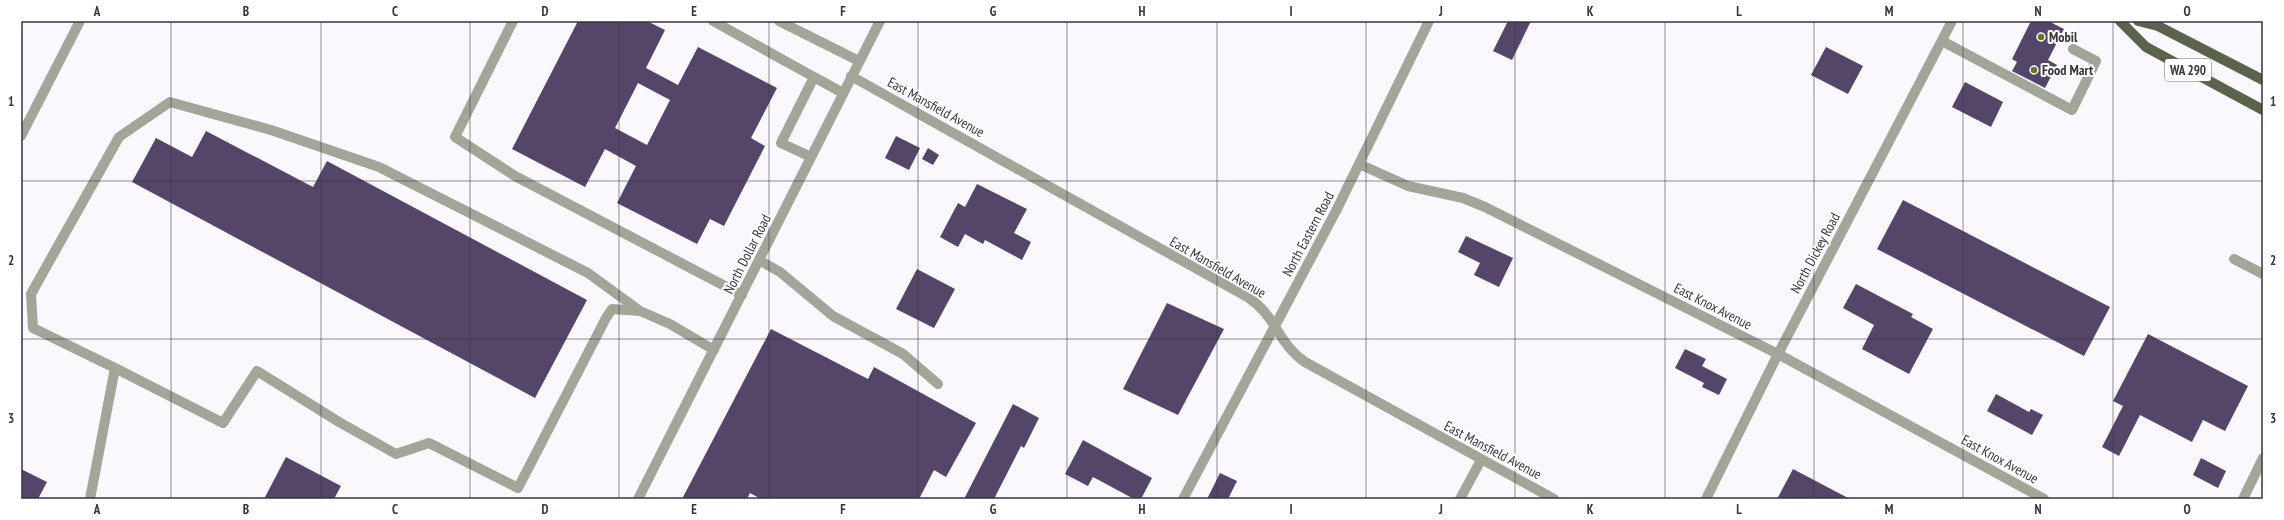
<svg xmlns="http://www.w3.org/2000/svg" width="2284" height="520" font-family="'PT Sans Narrow',sans-serif">
<rect width="100%" height="100%" fill="#faf7fd"/>
<!-- building -->
<path fill="#544668" fill-rule="evenodd" d="M 578,21 L 647,21 L 665,30 L 646,68 L 678,85 L 698,47 L 777,88 L 751,138 L 765,146 L 724,226 L 710,219 L 697,244 L 617,203 L 636,166 L 605,149 L 585,187 L 512,149 ZM 638,83 L 670,100 L 647,145 L 615,128 Z
M 1508,21 L 1531,21 L 1512,60 L 1493,51 Z
M 2031,21 L 2048,21 L 2064,29 L 2048,60 L 2057,65 L 2045,88 L 2012,71 L 2017,62 L 2012,59 Z
M 1826,47 L 1863,66 L 1848,94 L 1811,75 Z
M 1965,82 L 2003,102 L 1991,127 L 1952,107 Z
M 206,131 L 313,187 L 327,161 L 587,300 L 535,398 L 132,182 L 156,138 L 192,157 Z
M 896,136 L 920,148 L 909,170 L 885,158 Z
M 928,148 L 939,155 L 933,165 L 922,159 Z
M 977,184 L 1027,209 L 1014,233 L 1031,242 L 1022,260 L 985,240 L 983,244 L 965,234 L 958,247 L 940,237 L 958,203 L 965,207 Z
M 1903,200 L 2110,307 L 2084,356 L 1877,249 Z
M 1466,236 L 1513,258 L 1499,287 L 1474,275 L 1480,263 L 1458,252 Z
M 917,269 L 955,289 L 934,328 L 896,309 Z
M 1856,284 L 1913,314 L 1911,317 L 1933,329 L 1909,374 L 1862,349 L 1874,325 L 1843,308 Z
M 1167,303 L 1224,329 L 1178,415 L 1123,389 Z
M 771,329 L 868,379 L 874,367 L 976,423 L 946,477 L 934,470 L 919,499 L 761,499 L 750,493 L 747,499 L 682,499 Z
M 2148,334 L 2248,386 L 2225,431 L 2203,420 L 2192,442 L 2140,415 L 2119,456 L 2102,447 L 2123,406 L 2113,401 Z
M 1685,349 L 1706,359 L 1702,366 L 1727,379 L 1719,395 L 1702,387 L 1704,383 L 1675,368 Z
M 1996,394 L 2029,412 L 2031,409 L 2043,415 L 2032,435 L 1987,411 Z
M 1013,404 L 1039,418 L 1024,448 L 1021,446 L 994,499 L 964,499 Z
M 1083,440 L 1152,478 L 1141,499 L 1134,499 L 1093,477 L 1088,486 L 1065,474 Z
M 286,457 L 341,486 L 334,499 L 264,499 Z
M 2201,458 L 2226,471 L 2218,488 L 2193,475 Z
M 21,469 L 47,482 L 38,499 L 21,499 Z
M 1793,469 L 1850,499 L 1777,499 Z
M 1220,473 L 1237,481 L 1228,499 L 1207,499 Z"/>
<g fill="none" stroke-linecap="round" stroke-linejoin="round">
<!-- minor -->
<path stroke="#a1a699" stroke-width="10" d="M 513,21 L 455,137 L 515,176 L 742,295
M 713,21 L 814,77
M 779,21 L 859,61
M 1942,41 L 2072,110 L 2096,61 L 2073,49
M 851,76 L 1249,298 C 1277,317 1278,344 1305,362 L 1554,499
M 21,136 L 80,21
M 811,157 L 781,143 L 814,77 L 843,93
M 1359,164 L 1408,186 L 1463,198 L 1485,207 L 1778,354 L 2044,499
M 2234,259 L 2263,274
M 759,260 L 780,272 L 833,316 L 903,354 L 938,384
M 115,368 L 33,328 L 31,294 L 119,137 L 170,102 L 271,130 L 379,167 L 588,273 L 640,311
M 90,499 L 115,368 L 223,423 L 257,371 L 339,422 L 396,454 L 429,443 L 518,488 L 606,318 L 612,309 L 640,311 L 670,324 L 714,350
M 638,499 L 880,21
M 1183,499 L 1336,211 L 1429,21
M 1460,499 L 1481,460
M 1706,499 L 1778,354 L 1952,21
M 2243,499 L 2263,458"/>
<!-- major -->
<path stroke="#5b634c" stroke-width="10" d="M 2120,21 L 2146,47 L 2263,110
M 2138,21 L 2158,26 L 2263,80"/>
</g>
<!-- grid -->
<path fill="none" stroke="#38333f" stroke-width="1" stroke-opacity="0.55" d="M 171,21 L 171,499M 321,21 L 321,499M 470,21 L 470,499M 619,21 L 619,499M 769,21 L 769,499M 918,21 L 918,499M 1067,21 L 1067,499M 1217,21 L 1217,499M 1366,21 L 1366,499M 1515,21 L 1515,499M 1665,21 L 1665,499M 1814,21 L 1814,499M 1963,21 L 1963,499M 2113,21 L 2113,499M 21,181 L 2263,181M 21,339 L 2263,339"/>
<!-- markers -->
<g fill="#617728" stroke="#fff" stroke-width="1.5">
<circle cx="2041" cy="37" r="4"/>
<circle cx="2034" cy="70" r="4"/>
</g>
<g text-anchor="middle" dominant-baseline="central" stroke-width="4" stroke-linejoin="round" paint-order="stroke">
<!-- shield labels -->
<rect fill="#fff" stroke="#747079" stroke-width="1" x="2165" y="59" width="46" height="22" rx="3"/>
<g font-size="13" font-weight="bold" fill="#38333f">
<text x="2188" y="70">WA 290</text>
</g>
<!-- poi labels -->
<g font-size="14" font-weight="bold" fill="#38333f" stroke="#fff" text-anchor="start">
<text x="2049" y="37">Mobil</text>
<text x="2042" y="70">Food Mart</text>
</g>
<!-- street labels -->
<g font-size="14" fill="#38333f" stroke="#fff">
<text transform="translate(936 107) rotate(29)">East Mansfield Avenue</text>
<text transform="translate(1308 234) rotate(-62)">North Eastern Road</text>
<text transform="translate(1815 253) rotate(-62)">North Dickey Road</text>
<text transform="translate(747 254) rotate(-63)">North Dollar Road</text>
<text transform="translate(1218 267) rotate(30)">East Mansfield Avenue</text>
<text transform="translate(1713 306) rotate(27)">East Knox Avenue</text>
<text transform="translate(1493 450) rotate(28)">East Mansfield Avenue</text>
<text transform="translate(2000 459) rotate(29)">East Knox Avenue</text>
</g>
</g>
<!-- border -->
<rect width="2284" height="520" fill="none" stroke="#ffffff" stroke-width="44"/>
<rect x="22" y="22" width="2240" height="476" fill="none" stroke="#38333f" stroke-width="1.5"/>
<g font-size="13" text-anchor="middle" font-weight="bold" fill="#38333f">
<text x="97" y="16">A</text>
<text x="246" y="16">B</text>
<text x="395" y="16">C</text>
<text x="545" y="16">D</text>
<text x="694" y="16">E</text>
<text x="843" y="16">F</text>
<text x="993" y="16">G</text>
<text x="1142" y="16">H</text>
<text x="1291" y="16">I</text>
<text x="1441" y="16">J</text>
<text x="1590" y="16">K</text>
<text x="1739" y="16">L</text>
<text x="1889" y="16">M</text>
<text x="2038" y="16">N</text>
<text x="2187" y="16">O</text>
<text x="11" y="106">1</text>
<text x="2273" y="106">1</text>
<text x="11" y="265">2</text>
<text x="2273" y="265">2</text>
<text x="11" y="423">3</text>
<text x="2273" y="423">3</text>
<text x="97" y="514">A</text>
<text x="246" y="514">B</text>
<text x="395" y="514">C</text>
<text x="545" y="514">D</text>
<text x="694" y="514">E</text>
<text x="843" y="514">F</text>
<text x="993" y="514">G</text>
<text x="1142" y="514">H</text>
<text x="1291" y="514">I</text>
<text x="1441" y="514">J</text>
<text x="1590" y="514">K</text>
<text x="1739" y="514">L</text>
<text x="1889" y="514">M</text>
<text x="2038" y="514">N</text>
<text x="2187" y="514">O</text>
</g>
</svg>
